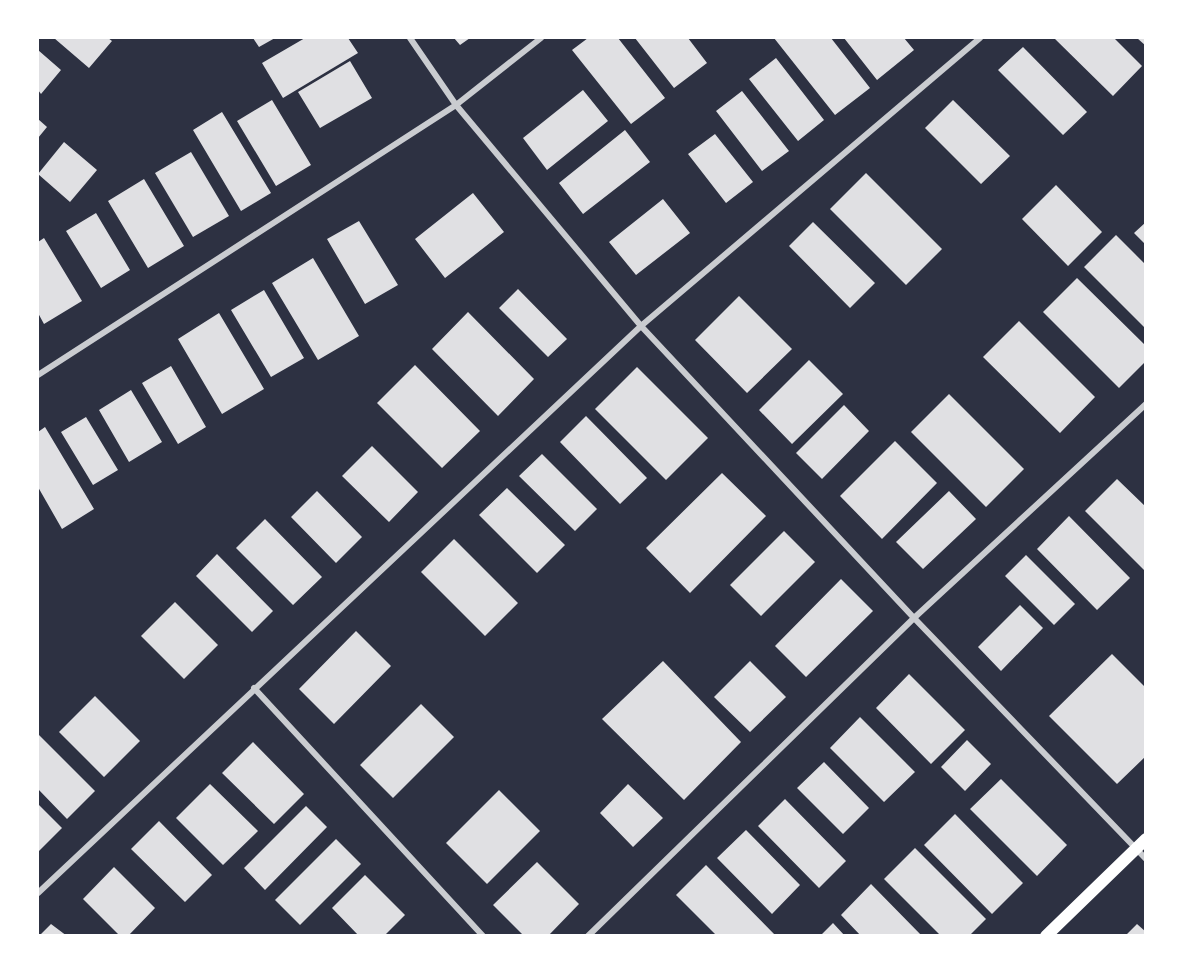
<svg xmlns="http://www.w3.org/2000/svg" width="1183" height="973" font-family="'Roboto Condensed',sans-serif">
<rect width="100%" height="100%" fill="#2d3142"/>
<!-- building -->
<path fill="#e0e0e3" d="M 54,38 L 108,38 L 112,41 L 89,68 Z
M 253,38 L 275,38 L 259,47 Z
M 305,38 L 348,38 L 358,53 L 283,98 L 262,63 Z
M 454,38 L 470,38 L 460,45 Z
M 588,38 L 618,38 L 665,98 L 631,124 L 572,50 Z
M 635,38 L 688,38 L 707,63 L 674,88 Z
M 774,38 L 831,38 L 870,88 L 835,115 Z
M 844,38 L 904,38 L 914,50 L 877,80 Z
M 1054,38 L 1114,38 L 1142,66 L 1113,96 Z
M 1137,38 L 1146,38 L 1146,46 Z
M 1023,47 L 1087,112 L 1063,135 L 998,70 Z
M 38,50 L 61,70 L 41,94 L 38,90 Z
M 776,58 L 824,120 L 798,141 L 749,79 Z
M 350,61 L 372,98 L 320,128 L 298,92 Z
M 583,90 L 608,121 L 547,170 L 523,138 Z
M 742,91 L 789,151 L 762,171 L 716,111 Z
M 272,100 L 311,165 L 276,186 L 237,121 Z
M 953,100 L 1010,156 L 981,184 L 925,128 Z
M 222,112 L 271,193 L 241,211 L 193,130 Z
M 38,119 L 47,127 L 38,138 Z
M 625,130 L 650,162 L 583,214 L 559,183 Z
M 715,134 L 753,182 L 726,203 L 688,154 Z
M 64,142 L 97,170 L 70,202 L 38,174 Z
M 191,152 L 229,216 L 193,237 L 155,173 Z
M 866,173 L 942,249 L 906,285 L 830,209 Z
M 144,179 L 184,246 L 148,268 L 108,201 Z
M 1056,185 L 1102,232 L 1068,266 L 1022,219 Z
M 473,193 L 504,232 L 445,278 L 415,239 Z
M 663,199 L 690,233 L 636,275 L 609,242 Z
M 96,213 L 130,270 L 101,288 L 66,231 Z
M 359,221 L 398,285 L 365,304 L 327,239 Z
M 813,222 L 875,283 L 850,308 L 789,246 Z
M 1146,222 L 1146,245 L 1134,233 Z
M 1116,235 L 1146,265 L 1146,329 L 1084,267 Z
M 44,238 L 82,301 L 44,324 L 38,313 L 38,242 Z
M 313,258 L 359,336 L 318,360 L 272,283 Z
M 1077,278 L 1146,346 L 1146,361 L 1119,388 L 1043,312 Z
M 518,289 L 567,339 L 548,357 L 499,308 Z
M 264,290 L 304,358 L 271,377 L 231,310 Z
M 739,296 L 792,349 L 747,393 L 695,340 Z
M 468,312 L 534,379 L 498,416 L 432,349 Z
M 219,313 L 264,389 L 222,414 L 178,339 Z
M 1019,321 L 1095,397 L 1060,433 L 983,357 Z
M 809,360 L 843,394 L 792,444 L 759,410 Z
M 415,365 L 480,431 L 442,468 L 377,403 Z
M 171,366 L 206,427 L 178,444 L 142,383 Z
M 637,367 L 708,438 L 666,480 L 595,409 Z
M 131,390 L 162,442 L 129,462 L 99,410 Z
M 949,394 L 1024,469 L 986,507 L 911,432 Z
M 844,405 L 869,431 L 822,479 L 796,453 Z
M 586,416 L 647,478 L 620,504 L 560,442 Z
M 86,417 L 118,470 L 93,485 L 61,432 Z
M 45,427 L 94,509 L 62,529 L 38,487 L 38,432 Z
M 895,441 L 937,483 L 882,539 L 840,496 Z
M 372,446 L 418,492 L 389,522 L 342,476 Z
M 542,454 L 597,509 L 575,531 L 519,476 Z
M 722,473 L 766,516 L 690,593 L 646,548 Z
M 1117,479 L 1146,507 L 1146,572 L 1085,511 Z
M 507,488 L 565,545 L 537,573 L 479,515 Z
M 317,491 L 362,537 L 336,563 L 291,517 Z
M 949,491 L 976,519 L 923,569 L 896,542 Z
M 1069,516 L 1130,578 L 1097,610 L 1037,549 Z
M 265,519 L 322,577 L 293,605 L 236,548 Z
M 784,531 L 815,562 L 761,616 L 730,585 Z
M 454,539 L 518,603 L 485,636 L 421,572 Z
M 217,554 L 273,611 L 252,632 L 196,576 Z
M 1026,555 L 1075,604 L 1054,625 L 1005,576 Z
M 841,579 L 873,611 L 806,677 L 775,646 Z
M 175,602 L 218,645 L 184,679 L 141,636 Z
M 1020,605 L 1043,628 L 1001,671 L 978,647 Z
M 356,631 L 391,666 L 334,724 L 299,689 Z
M 1112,654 L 1146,688 L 1146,756 L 1117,784 L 1049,716 Z
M 663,661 L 741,742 L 684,800 L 602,719 Z
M 750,661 L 786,697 L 750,732 L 714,697 Z
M 909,674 L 965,730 L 931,764 L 876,708 Z
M 95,696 L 140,741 L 104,777 L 59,732 Z
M 421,704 L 454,737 L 393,798 L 360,765 Z
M 860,717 L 915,772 L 884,802 L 830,748 Z
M 38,734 L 95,791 L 67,819 L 38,789 Z
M 967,740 L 991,764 L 965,791 L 941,767 Z
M 253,742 L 304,794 L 274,824 L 222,773 Z
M 824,762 L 869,808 L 843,834 L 797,788 Z
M 1001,779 L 1067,845 L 1037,876 L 970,809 Z
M 210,784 L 258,831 L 223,865 L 176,818 Z
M 628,784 L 663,818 L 633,847 L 600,813 Z
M 499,790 L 540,831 L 487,884 L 446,843 Z
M 785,799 L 846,861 L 819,888 L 758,826 Z
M 38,804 L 62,828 L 38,852 Z
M 306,806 L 327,827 L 265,890 L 244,868 Z
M 955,814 L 1023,883 L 992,914 L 924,845 Z
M 159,821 L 212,875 L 185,902 L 131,849 Z
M 746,830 L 800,885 L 772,914 L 717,858 Z
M 336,839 L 361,864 L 300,925 L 275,900 Z
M 915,848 L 986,919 L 969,936 L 941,936 L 884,879 Z
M 537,862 L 579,904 L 548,936 L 524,936 L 493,905 Z
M 706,865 L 776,936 L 717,936 L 676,895 Z
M 114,867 L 155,908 L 128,936 L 120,936 L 83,899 Z
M 365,875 L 405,915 L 384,936 L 359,936 L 332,908 Z
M 871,884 L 922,936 L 861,936 L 841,915 Z
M 833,923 L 845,936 L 820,936 Z
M 51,924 L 67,936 L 39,936 Z
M 1137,924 L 1146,932 L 1146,936 L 1125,936 Z"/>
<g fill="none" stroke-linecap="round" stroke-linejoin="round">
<!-- minor -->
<path stroke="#caccd0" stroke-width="6" d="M 410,38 L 456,105 L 641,326 L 914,618 L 1146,859
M 38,375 L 456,105 L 541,38
M 254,688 L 483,936
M 38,893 L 641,326 L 980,38
M 588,936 L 914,618 L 1146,404"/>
<!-- secondary -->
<path stroke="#fff" stroke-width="12" d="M 1046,936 L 1146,839"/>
</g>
<!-- border -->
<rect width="1183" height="973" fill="none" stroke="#ffffff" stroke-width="78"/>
</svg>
